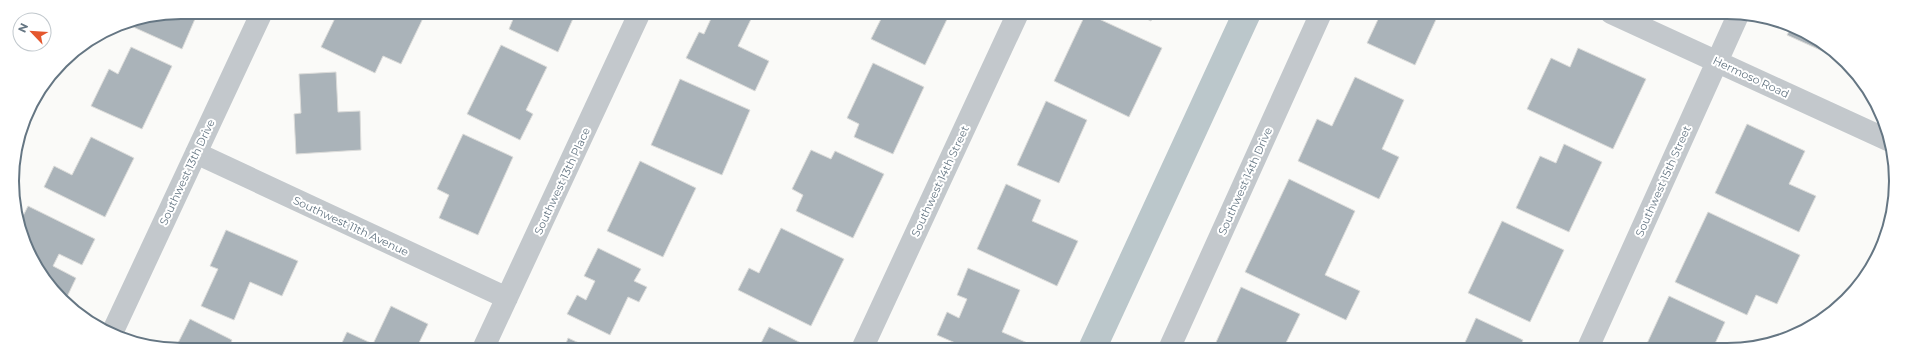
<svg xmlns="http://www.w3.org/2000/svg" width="1908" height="362" font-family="Montserrat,sans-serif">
<rect width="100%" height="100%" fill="#fafaf8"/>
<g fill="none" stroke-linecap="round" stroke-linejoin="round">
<!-- canal -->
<path stroke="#bbc7cb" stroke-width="28" d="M 1092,349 L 1247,13"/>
</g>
<!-- building -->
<path fill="#aab3b9" stroke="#dcdcda" d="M 181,12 L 198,12 L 182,49 L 131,26 L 133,21 Z
M 338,12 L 420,12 L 425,14 L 401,64 L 383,56 L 375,73 L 321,47 Z
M 516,12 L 576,12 L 558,52 L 509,29 Z
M 714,12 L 754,13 L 738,46 L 769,61 L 755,91 L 686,58 L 699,32 L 704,34 Z
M 884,13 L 950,13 L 925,65 L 871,39 Z
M 1086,13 L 1162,48 L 1129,117 L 1054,81 Z
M 1134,13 L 1154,13 L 1151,21 Z
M 1381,13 L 1439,13 L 1415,65 L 1367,43 Z
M 1791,28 L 1811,35 L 1838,58 L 1787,35 Z
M 501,45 L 547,67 L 526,110 L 533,114 L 520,140 L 467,114 Z
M 131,47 L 172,66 L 142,129 L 91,106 L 109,69 L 118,74 Z
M 1578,48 L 1646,79 L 1613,149 L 1527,109 L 1551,58 L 1570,67 Z
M 873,63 L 924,87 L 893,154 L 854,137 L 859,124 L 847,118 Z
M 336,72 L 338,112 L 360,111 L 361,150 L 296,154 L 294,114 L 301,113 L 299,74 Z
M 1355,77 L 1404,100 L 1382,149 L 1399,157 L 1379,199 L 1298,161 L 1317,119 L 1332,126 Z
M 680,79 L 750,110 L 722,175 L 651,145 Z
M 1046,101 L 1087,120 L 1059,183 L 1017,165 Z
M 1747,124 L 1805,151 L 1789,184 L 1816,196 L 1799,232 L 1715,193 Z
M 463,134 L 513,157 L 478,235 L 439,218 L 449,195 L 437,189 Z
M 91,137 L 134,158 L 105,217 L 44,187 L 54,166 L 72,175 Z
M 1564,144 L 1602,162 L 1569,232 L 1516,208 L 1540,156 L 1556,163 Z
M 811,150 L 831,159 L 835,151 L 884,174 L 853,238 L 796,211 L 803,195 L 792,189 Z
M 640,161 L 696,188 L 663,257 L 607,231 Z
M 1289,179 L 1355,211 L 1325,275 L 1360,291 L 1346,320 L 1245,272 Z
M 1006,184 L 1041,200 L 1032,221 L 1078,241 L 1057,286 L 977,249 Z
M 28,206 L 95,239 L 82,265 L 59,254 L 53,266 L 76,278 L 65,301 L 54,292 L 21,235 L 19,224 Z
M 1708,212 L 1800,255 L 1777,304 L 1756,295 L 1747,315 L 1675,282 Z
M 1502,221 L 1564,250 L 1530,322 L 1468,293 Z
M 781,228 L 844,259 L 811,326 L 738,290 L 749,268 L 759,273 Z
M 226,230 L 298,261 L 282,296 L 250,282 L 234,320 L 201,306 L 218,269 L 210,266 Z
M 598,248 L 641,269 L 634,281 L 647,287 L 639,302 L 628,297 L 610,335 L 567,314 L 577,295 L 586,300 L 595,281 L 584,276 Z
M 968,268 L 1020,290 L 1002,332 L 1030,344 L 1028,349 L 969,349 L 937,335 L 947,312 L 959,318 L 967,299 L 957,295 Z
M 1241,287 L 1300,314 L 1283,349 L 1213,349 Z
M 1669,296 L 1725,322 L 1712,350 L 1644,350 Z
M 391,306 L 428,324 L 416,349 L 339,349 L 347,332 L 373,344 Z
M 1476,318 L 1523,340 L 1519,349 L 1462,349 Z
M 190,319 L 232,340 L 228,349 L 175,349 Z
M 769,327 L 805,345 L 803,349 L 758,349 Z
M 568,338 L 592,349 L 564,349 Z
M 748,345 L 756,349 L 746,349 Z
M 1442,345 L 1451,349 L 1439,349 Z"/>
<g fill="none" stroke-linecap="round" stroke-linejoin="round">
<!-- minor -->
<path stroke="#c3c8cc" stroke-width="22" d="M 1611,13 L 1890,141
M 196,153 L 507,298
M 112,333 L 262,12
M 483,349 L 640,12
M 862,349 L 1018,13
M 1169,349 L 1321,13
M 1587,350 L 1739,13"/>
</g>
<g text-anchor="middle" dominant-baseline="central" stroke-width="4" stroke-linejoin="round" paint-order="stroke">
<!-- street labels -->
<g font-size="11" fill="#657683" stroke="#fff">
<text transform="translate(1751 77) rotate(25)">Hermoso Road</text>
<text transform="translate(187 172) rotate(-65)">Southwest 13th Drive</text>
<text transform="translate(562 181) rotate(-65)">Southwest 13th Place</text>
<text transform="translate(940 181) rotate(-65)">Southwest 14th Street</text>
<text transform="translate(1245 181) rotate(-66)">Southwest 14th Drive</text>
<text transform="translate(1663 181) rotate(-66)">Southwest 15th Street</text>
<text transform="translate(351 226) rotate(25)">Southwest 11th Avenue</text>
</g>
</g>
<!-- crop -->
<path d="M0 0H1908V362H0ZM181 19H1727A162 162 0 0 1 1889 181V181A162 162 0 0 1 1727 343H181A162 162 0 0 1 19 181V181A162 162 0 0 1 181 19Z" fill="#fff" fill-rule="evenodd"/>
<path fill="none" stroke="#657683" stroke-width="2" d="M181 19H1727A162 162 0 0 1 1889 181V181A162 162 0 0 1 1727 343H181A162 162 0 0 1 19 181V181A162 162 0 0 1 181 19Z"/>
<!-- north arrow -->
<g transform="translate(32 32) rotate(295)"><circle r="19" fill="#ffffff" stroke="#c1c8cd"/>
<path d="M0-3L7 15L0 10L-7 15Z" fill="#e4572e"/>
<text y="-6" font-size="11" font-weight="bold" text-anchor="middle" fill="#657683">N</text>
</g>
</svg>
